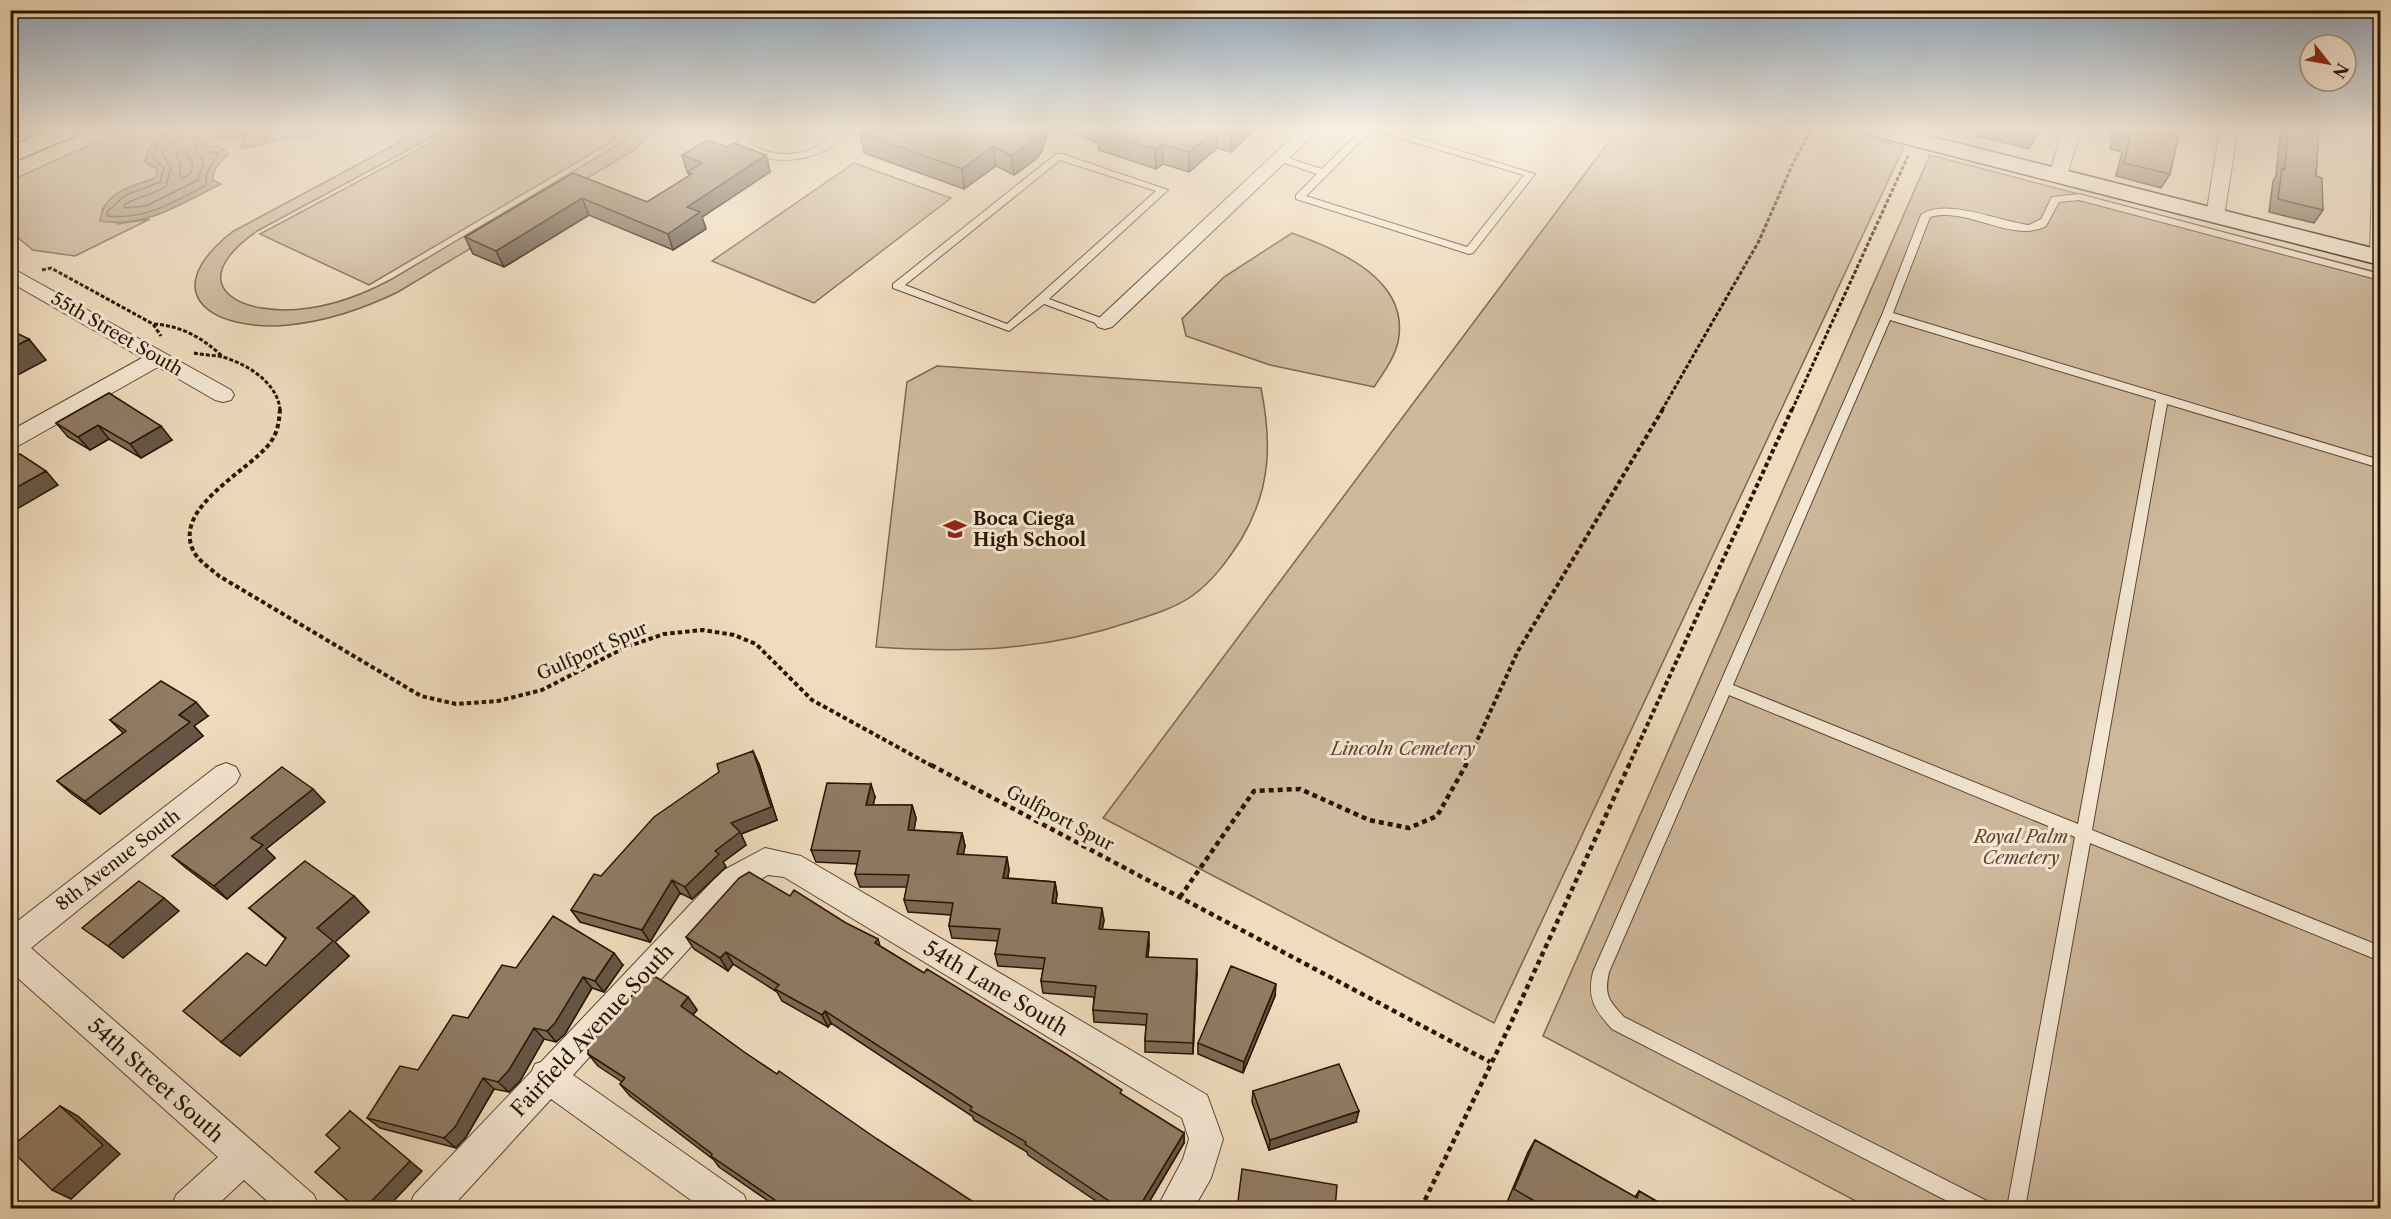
<svg xmlns="http://www.w3.org/2000/svg" width="2391" height="1219" font-family="'Libre Caslon Text',serif">
<rect width="100%" height="100%" fill="#efdbbd"/>
<filter id="stains"><feTurbulence type="fractalNoise" baseFrequency=".00333" numOctaves="4"/><feColorMatrix values="0 0 0 0 .2 0 0 0 0 .09 0 0 0 0 .02 0 0 0 .5 -.17"/></filter>
<radialGradient id="worn" r=".72"><stop offset=".6" stop-color="#630" stop-opacity="0"/><stop offset="1" stop-color="#630" stop-opacity=".3"/></radialGradient>
<!-- green -->
<path fill="#ceb99d" stroke="#7c6650" stroke-width="1.5" d="M 127,128 L 176,128 L 150,146 L 145,161 L 150,166 L 158,169 L 155,178 C 134,186 114,189 102,210 L 118,224 L 150,219 L 75,256 L 33,250 L 11,232 L 10,181 Z
M 426,128 L 449,128 L 257,231 C 178,287 243,318 309,308 C 339,304 366,293 392,279 L 616,146 L 636,128 L 656,128 L 634,150 L 398,292 C 363,309 328,321 289,325 C 214,332 153,295 232,232 Z
M 458,128 L 590,128 L 618,138 L 369,285 L 260,234 Z
M 1619,128 L 1829,128 L 1904,147 L 1494,1023 L 1103,818 Z
M 1930,155 L 2380,273 L 2380,1208 L 1869,1208 L 1543,1036 Z
M 854,163 L 951,198 L 814,303 L 712,261 Z
M 1292,233 C 1339,250 1411,280 1398,342 C 1394,359 1383,373 1374,387 L 1270,365 L 1186,336 L 1182,319 L 1224,277 Z
M 937,366 L 1261,388 C 1272,443 1271,488 1242,538 C 1228,560 1213,581 1192,596 C 1175,608 1152,615 1133,621 C 1045,651 968,653 876,647 L 907,382 Z"/>
<!-- water -->
<path fill="#ac977e" stroke="#78634d" stroke-width="1.5" d="M 176,128 L 326,128 L 305,138 L 288,138 L 245,148 L 241,148 L 240,146 L 245,139 C 231,136 220,139 207,143 L 208,146 L 219,146 L 228,154 C 221,163 212,168 213,180 L 221,184 C 180,204 147,228 100,221 C 104,190 131,188 155,178 L 158,169 L 145,161 C 151,142 158,136 176,128 Z"/>
<g fill="none" stroke-linecap="round" stroke-linejoin="round">
<!-- shore -->
<path stroke="#6b5640" stroke-width="1.5" d="M 176,128 L 174,135 L 159,143 L 153,157 L 164,168 L 160,182 L 124,196 L 107,212 L 108,216 C 145,220 175,202 206,185 L 207,173 L 218,155 L 216,152 L 207,152 L 203,149 L 202,143 C 216,127 239,128 254,140 L 287,132 L 304,132 L 312,128
M 184,128 L 180,140 L 164,149 L 162,153 L 171,168 L 166,186 C 153,196 137,196 124,205 L 125,208 L 146,206 L 198,180 L 204,161 L 196,150 L 194,142 L 198,134 L 210,128
M 183,149 L 193,164 L 190,174 L 183,178 L 180,175 L 180,164 L 176,155 Z"/>
<!-- lane casing -->
<g stroke="#5b4632" stroke-width="2">
<path id="lane" d="M 743,128 L 753,128 L 748,142 C 775,162 819,157 836,128 L 846,128 C 841,136 836,144 827,149 C 802,164 759,165 738,143 Z
M 1363,128 L 1385,128 L 1535,174 L 1473,253 L 1469,254 L 1296,199 L 1296,195 L 1317,174 L 1276,160 L 1276,156 L 1282,156 L 1322,169 ZM 1372,130 L 1524,175 L 1467,247 L 1306,196 Z
M 2373,128 L 2380,128 L 2380,257 L 2375,260 L 2370,257 Z
M 1056,154 L 1062,154 L 1168,190 L 1049,299 L 1109,321 L 1109,325 L 1101,325 L 1044,304 L 1009,331 L 893,288 L 893,284 ZM 1060,160 L 1156,191 L 1007,324 L 905,285 Z
M 2079,194 L 2380,274 L 2380,280 L 2079,200 L 2059,202 L 2046,226 C 2013,244 1967,206 1930,217 L 1893,313 L 2380,460 L 2380,468 L 2167,404 L 2092,830 L 2380,946 L 2380,961 L 2090,843 L 2025,1208 L 2007,1208 L 2075,837 L 1729,695 L 1609,972 C 1604,995 1608,1000 1624,1017 L 1987,1201 L 1989,1208 L 1961,1208 L 1612,1029 C 1594,1009 1587,998 1593,972 L 1882,315 L 1921,215 C 1945,197 2001,222 2029,225 L 2041,219 L 2052,197 ZM 1890,320 L 2156,400 L 2078,824 L 1733,685 Z"/>
</g>
<!-- street casing -->
<g stroke="#5b4632" stroke-width="2">
<path id="street" d="M 1302,128 L 1321,128 L 1112,327 L 1105,329 L 1098,327 L 1095,323 L 1098,319 Z
M 2063,128 L 2081,128 L 2067,176 L 2064,180 L 2052,180 L 2049,176 Z
M 2220,128 L 2238,128 L 2224,216 L 2222,220 L 2208,220 L 2206,216 Z
M 10,267 L 231,390 L 234,395 L 231,400 L 223,402 L 215,400 L 158,367 L 18,446 L 10,448 L 10,431 L 142,358 L 10,282 Z
M 226,763 L 236,767 L 240,775 L 236,783 L 31,948 L 314,1195 L 319,1208 L 275,1208 L 244,1180 L 214,1208 L 171,1208 L 176,1195 L 218,1157 L 10,971 L 10,927 L 216,767 Z
M 765,848 L 801,856 L 1207,1095 L 1223,1139 L 1211,1178 L 1194,1208 L 1157,1208 L 1183,1159 L 1189,1139 L 1182,1118 L 784,877 L 768,875 L 744,889 L 573,1075 L 744,1195 L 749,1208 L 702,1208 L 551,1099 L 451,1208 L 409,1208 L 414,1195 L 532,1071 L 535,1064 L 541,1062 L 722,871 Z"/>
</g>
<!-- secondary casing -->
<g stroke="#2a1403" stroke-width="3">
<path id="secondary" d="M 54,128 L 84,128 L 81,133 L 10,163 L 10,147 Z
M 1860,128 L 1898,128 L 2380,250 L 2380,265 L 1863,133 Z"/>
</g>
<!-- path-far2 -->
<path stroke="#2a1403" stroke-width="3" stroke-dasharray="4 2" stroke-linecap="butt" d="M 42,270 L 51,268 L 153,324 L 161,336
M 154,324 C 182,326 203,338 223,357
M 194,353 C 203,355 213,355 223,357 C 247,364 278,383 280,410
M 1662,410 L 1759,241 L 1794,161 L 1812,128
M 1792,410 L 1908,156"/>
<!-- path-far1 -->
<path stroke="#2a1403" stroke-width="4" stroke-dasharray="4.5 3" stroke-linecap="butt" d="M 280,409 C 279,422 278,432 270,443 C 249,471 173,507 193,550 C 198,561 210,568 219,576 L 421,696 L 456,704 L 498,701 L 542,690 L 626,647 L 664,634 L 703,630 L 734,635 L 756,644 L 812,700 L 934,767
M 1465,767 L 1518,651 L 1663,409
M 1628,767 L 1792,409"/>
<!-- path -->
<path stroke="#2a1403" stroke-width="4.5" stroke-dasharray="5 4" stroke-linecap="butt" d="M 931,765 L 1490,1062
M 1180,897 L 1254,791 L 1300,789 L 1369,820 L 1409,828 L 1437,816 L 1466,765
M 1421,1208 L 1509,1027 L 1629,765"/>
<!-- lane -->
<use href="#lane" fill="#f5e8d4" fill-rule="evenodd"/>
<!-- street -->
<use href="#street" fill="#f5e8d4" fill-rule="evenodd"/>
<!-- secondary -->
<use href="#secondary" fill="#f5e8d4" fill-rule="evenodd"/>
</g>
<!-- wall -->
<path fill="#7c6a56" stroke="#2a1403" stroke-width="1.5" d="M 867,128 L 1049,128 L 1042,151 L 1036,159 L 1014,175 L 996,166 L 964,189 L 864,153 L 860,133 Z
M 1062,128 L 1256,128 L 1231,152 L 1217,148 L 1189,172 L 1163,164 L 1156,169 L 1099,150 L 1099,143 L 1062,130 Z
M 1981,128 L 2038,128 L 2036,136 L 2029,149 L 1978,136 Z
M 2111,128 L 2180,128 L 2170,174 L 2161,188 L 2116,176 L 2122,152 L 2110,149 L 2113,138 L 2109,137 Z
M 2283,128 L 2319,128 L 2316,176 L 2323,210 L 2314,223 L 2269,212 L 2273,181 L 2276,176 L 2280,133 Z
M 727,147 L 766,155 L 770,172 L 702,217 L 706,229 L 673,250 L 589,215 L 504,267 L 473,254 L 465,237 L 573,173 L 647,202 L 689,176 L 688,172 L 687,172 L 682,155 Z
M 109,393 L 172,440 L 141,458 L 109,439 L 90,450 L 68,437 L 56,423 Z
M 208,716 L 194,726 L 203,736 L 100,814 L 72,794 L 57,781 L 123,733 L 110,720 Z
M 759,764 L 777,820 L 741,834 L 746,845 L 723,862 L 726,867 L 692,899 L 680,893 L 650,942 L 580,922 L 571,910 L 601,876 Z
M 875,797 L 873,805 L 912,805 L 916,818 L 914,830 L 962,833 L 965,846 L 963,854 L 1009,869 L 1008,878 L 1055,882 L 1057,894 L 1056,903 L 1104,920 L 1102,930 L 1149,944 L 1148,957 L 1197,971 L 1193,1054 L 1145,1052 L 1145,1041 L 1146,1025 L 1094,1022 L 1093,1010 L 1094,997 L 1043,993 L 1041,981 L 1043,969 L 998,966 L 995,954 L 998,941 L 952,938 L 949,926 L 951,915 L 908,912 L 904,900 L 907,887 L 860,887 L 855,874 L 858,864 L 816,862 L 811,850 Z
M 325,802 L 266,849 L 275,858 L 227,899 L 186,868 L 172,856 Z
M 354,896 L 369,912 L 335,942 L 349,956 L 240,1056 L 221,1042 L 266,966 L 286,939 L 249,908 Z
M 790,896 L 878,939 L 880,946 L 1184,1133 L 1184,1143 L 1145,1209 L 1108,1209 L 1028,1155 L 1027,1152 L 974,1120 L 972,1116 L 831,1023 L 828,1027 L 782,1001 L 777,992 L 733,964 L 728,971 L 694,949 L 686,937 Z
M 623,965 L 604,992 L 592,988 L 565,1034 L 556,1042 L 544,1039 L 520,1081 L 509,1092 L 494,1089 L 466,1137 L 456,1148 L 380,1128 L 367,1118 L 418,1070 L 516,968 Z
M 1275,996 L 1243,1073 L 1198,1054 L 1198,1043 Z
M 688,997 L 697,1010 L 693,1015 L 744,1052 L 976,1209 L 780,1209 L 719,1167 L 714,1160 L 630,1096 L 620,1084 L 622,1082 L 598,1066 L 588,1054 Z
M 1253,1091 L 1356,1122 L 1269,1150 L 1252,1102 Z
M 1535,1140 L 1635,1197 L 1639,1191 L 1670,1209 L 1523,1209 L 1508,1200 L 1528,1152 Z"/>
<!-- shaded-wall -->
<path fill="#655646" stroke="#2a1403" stroke-width="1.5" d="M 1042,128 L 1049,128 L 1042,151 L 1036,159 L 1014,175 L 1011,156 Z
M 1236,128 L 1256,128 L 1231,152 L 1231,133 Z
M 1217,129 L 1217,148 L 1189,172 L 1189,152 Z
M 1162,144 L 1163,164 L 1156,169 L 1155,149 Z
M 993,146 L 996,166 L 964,189 L 962,169 Z
M 766,155 L 770,172 L 702,217 L 706,229 L 673,250 L 668,234 L 687,207 Z
M 582,198 L 589,215 L 504,267 L 496,251 Z
M 29,339 L 46,360 L 10,379 L 10,349 Z
M 98,425 L 109,439 L 90,450 L 78,437 Z
M 161,426 L 172,440 L 141,458 L 130,444 Z
M 46,471 L 58,485 L 10,513 L 10,491 Z
M 196,702 L 208,716 L 194,726 L 203,736 L 100,814 L 85,801 L 179,715 Z
M 753,751 L 759,764 L 777,820 L 741,834 L 746,845 L 723,862 L 726,867 L 692,899 L 685,887 L 715,851 L 731,823 Z
M 871,784 L 875,797 L 870,818 L 866,805 Z
M 313,789 L 325,802 L 266,849 L 275,858 L 227,899 L 214,886 L 251,838 Z
M 912,805 L 916,818 L 912,842 L 908,830 Z
M 962,833 L 965,846 L 961,867 L 957,854 Z
M 1007,857 L 1009,869 L 1006,890 L 1003,878 Z
M 672,880 L 680,893 L 650,942 L 642,930 Z
M 1055,882 L 1057,894 L 1054,915 L 1052,903 Z
M 354,896 L 369,912 L 335,942 L 349,956 L 240,1056 L 221,1042 L 317,928 Z
M 164,898 L 179,911 L 123,958 L 108,946 Z
M 1102,908 L 1104,920 L 1100,941 L 1099,929 Z
M 1149,932 L 1149,944 L 1147,969 L 1146,957 Z
M 726,952 L 733,964 L 728,971 L 720,958 Z
M 614,953 L 623,965 L 604,992 L 595,981 Z
M 1197,959 L 1197,971 L 1193,1054 L 1193,1043 Z
M 583,977 L 592,988 L 565,1034 L 556,1042 L 547,1031 Z
M 1276,984 L 1275,996 L 1243,1073 L 1244,1062 Z
M 688,997 L 697,1010 L 689,1019 L 681,1006 Z
M 825,1011 L 831,1023 L 828,1027 L 822,1015 Z
M 534,1028 L 544,1039 L 520,1081 L 509,1092 L 498,1082 Z
M 483,1078 L 494,1089 L 466,1137 L 456,1148 L 444,1138 Z
M 60,1106 L 78,1116 L 120,1154 L 71,1199 L 52,1190 Z
M 350,1111 L 422,1171 L 386,1209 L 364,1209 Z
M 1359,1111 L 1356,1122 L 1269,1150 L 1270,1140 Z
M 1184,1133 L 1184,1143 L 1145,1209 L 1138,1209 Z
M 972,1201 L 976,1209 L 967,1209 Z"/>
<!-- building -->
<path fill="#907b64" stroke="#2a1403" stroke-width="1.5" d="M 867,128 L 1042,128 L 1041,131 L 1034,139 L 1011,156 L 993,146 L 962,169 L 860,133 Z
M 1102,128 L 1236,128 L 1231,133 L 1217,129 L 1189,152 L 1162,144 L 1155,149 L 1098,131 Z
M 2005,128 L 2038,128 L 2036,136 Z
M 2120,128 L 2180,128 L 2170,174 L 2124,163 L 2130,138 L 2118,135 Z
M 2288,128 L 2319,128 L 2316,176 L 2322,178 L 2323,210 L 2278,199 L 2282,168 L 2285,169 Z
M 707,140 L 727,147 L 734,143 L 766,155 L 687,207 L 700,212 L 668,234 L 582,198 L 496,251 L 465,237 L 573,173 L 647,202 L 692,174 L 687,172 L 702,163 L 682,155 Z
M 10,330 L 29,339 L 10,349 Z
M 109,393 L 161,426 L 130,444 L 98,425 L 78,437 L 56,423 Z
M 20,454 L 46,471 L 10,491 L 10,460 Z
M 161,681 L 196,702 L 179,715 L 190,722 L 85,801 L 57,781 L 126,731 L 110,720 Z
M 753,751 L 771,807 L 731,823 L 740,832 L 715,851 L 719,854 L 685,887 L 672,880 L 642,930 L 571,910 L 594,874 L 601,876 L 654,817 L 719,772 L 717,764 Z
M 282,767 L 313,789 L 251,838 L 263,845 L 214,886 L 172,856 Z
M 827,783 L 871,784 L 866,805 L 912,805 L 908,830 L 962,833 L 957,854 L 1007,857 L 1003,878 L 1055,882 L 1052,903 L 1102,908 L 1099,929 L 1149,932 L 1146,957 L 1197,959 L 1193,1043 L 1145,1041 L 1147,1014 L 1093,1010 L 1096,986 L 1041,981 L 1045,958 L 995,954 L 1000,929 L 949,926 L 953,903 L 904,900 L 909,875 L 855,874 L 860,851 L 811,850 Z
M 305,861 L 354,896 L 317,928 L 333,941 L 221,1042 L 183,1011 L 247,953 L 266,966 L 286,938 L 249,908 Z
M 749,872 L 790,896 L 794,890 L 846,923 L 878,939 L 875,943 L 924,973 L 927,969 L 1066,1054 L 1122,1090 L 1120,1093 L 1184,1133 L 1138,1209 L 1121,1209 L 1025,1144 L 1026,1142 L 970,1110 L 972,1107 L 825,1011 L 822,1015 L 775,989 L 779,985 L 726,952 L 720,958 L 686,937 L 739,878 Z
M 139,881 L 164,898 L 108,946 L 82,928 Z
M 553,916 L 614,953 L 595,981 L 583,977 L 555,1023 L 547,1031 L 534,1028 L 509,1070 L 498,1082 L 483,1078 L 455,1127 L 444,1138 L 367,1118 L 400,1066 L 418,1070 L 453,1015 L 468,1018 L 502,965 L 516,968 Z
M 1231,966 L 1276,984 L 1244,1062 L 1198,1043 Z
M 651,974 L 688,997 L 681,1006 L 744,1052 L 777,1074 L 779,1071 L 877,1139 L 972,1201 L 967,1209 L 788,1209 L 711,1156 L 712,1154 L 620,1084 L 625,1078 L 588,1054 L 588,1045 Z
M 1339,1064 L 1359,1111 L 1270,1140 L 1253,1091 Z
M 60,1106 L 103,1145 L 52,1190 L 10,1149 L 10,1148 Z
M 350,1111 L 410,1161 L 364,1209 L 357,1209 L 315,1172 L 340,1148 L 326,1135 Z
M 1535,1140 L 1637,1198 L 1639,1191 L 1670,1209 L 1548,1209 L 1514,1189 Z
M 1242,1169 L 1337,1185 L 1335,1209 L 1237,1209 Z"/>
<!-- sky -->
<linearGradient id="sky" x2="0" y2="1"><stop stop-color="#90a8be"/><stop offset="0.43" stop-color="#f8efe1"/><stop offset="1" stop-color="#f8efe1" stop-opacity="0"/></linearGradient>
<rect width="2391" height="299" fill="url(#sky)"/>
<!-- icons -->
<defs>
<g id="school-bare" transform="scale(1.8)"><path d="M0-5L7-2L0 1L-7-2ZM-4 1L0 2.5L4 1V4Q0 6-4 4Z" fill="#8f2418" stroke="#f5e8d4" stroke-width="2.5" paint-order="stroke"/></g>
</defs>
<g fill-rule="evenodd">
<use href="#school-bare" x="955" y="529"/>
</g>
<g text-anchor="middle" dominant-baseline="central" stroke-width="6" stroke-linejoin="round" paint-order="stroke">
<!-- street labels -->
<g font-size="18" fill="#2a1403" stroke="#f5e8d4">
<text transform="translate(117 334) rotate(30)">55th Street South</text>
<text transform="translate(592 651) rotate(-24)">Gulfport Spur</text>
<text transform="translate(1060 818) rotate(28)">Gulfport Spur</text>
<text transform="translate(118 860) rotate(-38)">8th Avenue South</text>
</g>
<!-- poi labels -->
<g font-size="18" font-weight="bold" fill="#2a1403" stroke="#f5e8d4" text-anchor="start">
<text x="973" y="519">Boca Ciega<tspan x="973" dy="21">High School</tspan></text>
</g>
<!-- park labels -->
<g font-size="18" font-style="italic" fill="#5b4631" stroke="#f5e8d4">
<text x="1403" y="749">Lincoln Cemetery</text>
<text x="2021" y="837">Royal Palm<tspan x="2021" dy="21">Cemetery</tspan></text>
</g>
<!-- near-street labels -->
<g font-size="21" fill="#2a1403" stroke="#f5e8d4">
<text transform="translate(996 988) rotate(31)">54th Lane South</text>
<text transform="translate(592 1030) rotate(-47)">Fairfield Avenue South</text>
<text transform="translate(156 1080) rotate(42)">54th Street South</text>
</g>
</g>
<!-- margin -->
<rect width="2391" height="1219" fill="none" stroke="#efdbbd" stroke-width="36"/>
<rect x="12" y="12" width="2367" height="1195" fill="none" stroke="#2a1403" stroke-width="3"/>
<rect x="18" y="18" width="2355" height="1183" fill="none" stroke="#2a1403" stroke-width="1.5"/>
<!-- north arrow -->
<g transform="translate(2328 63) rotate(121)"><circle r="28" fill="#f5e8d4" stroke="#a49380" stroke-width="1.5"/>
<path d="M0-4.5L10 22L0 15L-10 22Z" fill="#8f2418"/>
<text y="-9" font-size="16" font-weight="bold" text-anchor="middle" fill="#2a1403">N</text>
</g>
<rect width="100%" height="100%" filter="url(#stains)"/>
<rect width="100%" height="100%" fill="url(#worn)"/>
</svg>
